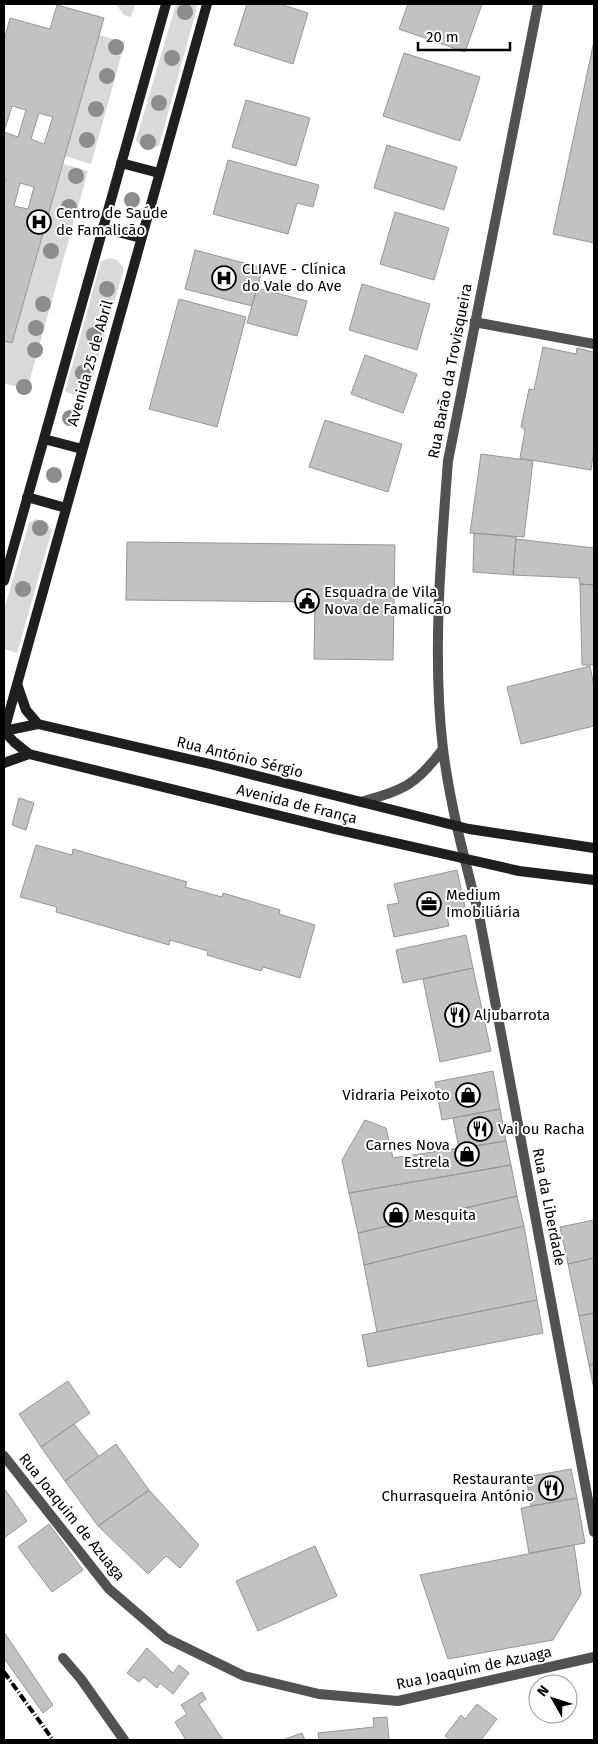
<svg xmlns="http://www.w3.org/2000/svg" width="598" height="1744" font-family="'Fira Sans',sans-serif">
<rect width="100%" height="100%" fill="#fff"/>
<!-- green -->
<path fill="#d9d9d9" d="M 116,4 L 135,4 L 131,17 L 124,15 Z
M 176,4 L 198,4 L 159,146 C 148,150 143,149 136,140 Z
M 99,35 L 125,42 L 91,164 L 65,156 Z
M 63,164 L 88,171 L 27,390 L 4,383 L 4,341 L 12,343 Z
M 110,258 L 117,260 L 124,268 L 87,398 L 65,392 L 101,261 Z
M 36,519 L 47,523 L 52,530 L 17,653 L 4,649 L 4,610 L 29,523 Z"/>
<!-- building -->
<path fill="#c2c2c2" stroke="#969696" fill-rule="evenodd" d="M 247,4 L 280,4 L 308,13 L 293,64 L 234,45 Z
M 408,4 L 482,4 L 465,52 L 399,29 Z
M 57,5 L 104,18 L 12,343 L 4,341 L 4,187 L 6,179 L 4,178 L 4,41 L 10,18 L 50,29 ZM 12,106 L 26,110 L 18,137 L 4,132 ZM 39,113 L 53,117 L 44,144 L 31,139 ZM 20,183 L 34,187 L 28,209 L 14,206 Z
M 594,41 L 594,243 L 553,234 Z
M 404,53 L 480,77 L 460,141 L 383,116 Z
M 246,100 L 310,118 L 296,166 L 232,147 Z
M 387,145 L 457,167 L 444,210 L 374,188 Z
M 228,160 L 319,185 L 313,207 L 297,203 L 288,234 L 213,214 Z
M 395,212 L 449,228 L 434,280 L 380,264 Z
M 195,250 L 263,268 L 252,306 L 185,289 Z
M 362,284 L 430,304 L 417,350 L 349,330 Z
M 257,288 L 307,301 L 297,336 L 247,323 Z
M 179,299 L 246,317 L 217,427 L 149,409 Z
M 543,347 L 576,354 L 577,348 L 594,352 L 594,450 L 591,470 L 520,458 L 525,430 L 521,427 L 529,389 L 534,390 Z
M 365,355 L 417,374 L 403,413 L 351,394 Z
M 325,420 L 402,444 L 388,492 L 309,467 Z
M 481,454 L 533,461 L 524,537 L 470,533 Z
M 474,533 L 516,537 L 513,575 L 473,572 Z
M 516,539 L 594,548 L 594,585 L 580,584 L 579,578 L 513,575 Z
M 127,542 L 395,545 L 393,660 L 314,659 L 315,602 L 126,600 Z
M 580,584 L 594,585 L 594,665 L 582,665 Z
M 590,666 L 594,686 L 594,726 L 521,744 L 507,687 Z
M 19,798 L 34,803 L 26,830 L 12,825 Z
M 36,845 L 72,855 L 73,849 L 187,882 L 185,887 L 222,897 L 223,893 L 280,910 L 279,914 L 315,925 L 300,978 L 263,967 L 261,971 L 207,955 L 208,951 L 170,940 L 169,945 L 56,912 L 57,907 L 20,897 Z
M 457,870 L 466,912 L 447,917 L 449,926 L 394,937 L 387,905 L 399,903 L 394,884 Z
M 466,935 L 473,968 L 403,983 L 396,950 Z
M 473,968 L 491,1051 L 440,1062 L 423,979 Z
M 493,1071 L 500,1109 L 442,1120 L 435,1082 Z
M 500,1109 L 506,1141 L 459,1149 L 453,1118 Z
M 365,1120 L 386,1128 L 393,1158 L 506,1141 L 511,1165 L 349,1193 L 342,1160 Z
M 511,1165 L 517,1196 L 358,1233 L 349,1193 Z
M 517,1196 L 524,1226 L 364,1265 L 358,1233 Z
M 594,1220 L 594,1258 L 568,1264 L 560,1227 Z
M 524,1226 L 537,1300 L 377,1332 L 364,1265 Z
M 594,1258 L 594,1313 L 579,1316 L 568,1264 Z
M 537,1300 L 543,1333 L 368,1367 L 362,1335 Z
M 594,1313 L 594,1364 L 589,1365 L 579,1316 Z
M 594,1364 L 594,1389 L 589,1365 Z
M 68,1381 L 90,1413 L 41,1447 L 19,1414 Z
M 74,1424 L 99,1456 L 65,1481 L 41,1447 Z
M 116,1444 L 149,1490 L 98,1526 L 65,1481 Z
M 571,1469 L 577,1498 L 531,1506 L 526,1477 Z
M 4,1488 L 27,1521 L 4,1538 Z
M 149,1490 L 199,1545 L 180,1568 L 166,1556 L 148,1574 L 98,1526 Z
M 577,1498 L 585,1543 L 529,1553 L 521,1508 Z
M 49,1524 L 83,1570 L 52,1592 L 18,1547 Z
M 574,1545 L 581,1594 L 553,1640 L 448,1659 L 420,1575 Z
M 315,1546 L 337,1596 L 258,1631 L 236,1581 Z
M 4,1632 L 53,1705 L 43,1713 L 4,1658 Z
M 147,1648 L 173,1673 L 179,1665 L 189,1673 L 173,1694 L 160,1683 L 157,1688 L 144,1677 L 139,1682 L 127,1673 Z
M 202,1692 L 206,1699 L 199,1704 L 223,1740 L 186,1740 L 175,1722 L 187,1714 L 181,1705 Z
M 477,1704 L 497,1719 L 481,1740 L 450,1740 L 445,1736 L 461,1715 L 465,1719 Z
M 387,1717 L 389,1740 L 319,1740 L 318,1733 L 374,1727 L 373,1718 Z
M 302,1733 L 305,1740 L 285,1740 L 285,1739 Z"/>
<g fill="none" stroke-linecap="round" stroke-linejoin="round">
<!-- street -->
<path stroke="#525252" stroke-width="10" d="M 538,4 L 448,461 C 441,553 432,657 443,749 C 450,805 465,861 479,915 L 594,1532
M 474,322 L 594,344
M 361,802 C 405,789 415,786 443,749
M 4,1456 L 109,1589 L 166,1638 L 244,1676 L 319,1694 L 398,1701 L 594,1657
M 63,1658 L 81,1679 L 124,1740"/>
<!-- secondary -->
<path stroke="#1f1f1f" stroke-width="10" d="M 121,163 L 159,173
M 102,228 L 141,238
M 44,439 L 82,449
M 27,497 L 66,508
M 4,581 L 166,4
M 17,684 L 26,710 L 38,724
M 4,731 L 207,4
M 4,731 L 14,742 L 29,754 L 334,829 L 519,871 L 594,880
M 4,731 L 38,724 L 210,764 L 469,829 L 594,848
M 4,763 L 29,754"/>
<!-- rail -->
<path stroke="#000" stroke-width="4" stroke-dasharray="8 2.5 1 2.5" stroke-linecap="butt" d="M 4,1672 L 53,1740"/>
</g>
<!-- trees -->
<g fill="#8d8d8d">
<circle cx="185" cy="12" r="8"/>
<circle cx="116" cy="47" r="8"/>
<circle cx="172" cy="58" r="8"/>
<circle cx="107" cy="76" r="8"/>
<circle cx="159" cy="103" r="8"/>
<circle cx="96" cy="109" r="8"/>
<circle cx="87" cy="140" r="8"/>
<circle cx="148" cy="142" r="8"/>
<circle cx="76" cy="176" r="8"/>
<circle cx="132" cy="200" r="8"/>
<circle cx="69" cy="207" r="8"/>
<circle cx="51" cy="251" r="8"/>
<circle cx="107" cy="289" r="8"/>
<circle cx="43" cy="304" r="8"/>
<circle cx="36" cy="328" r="8"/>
<circle cx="94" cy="335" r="8"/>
<circle cx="35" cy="350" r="8"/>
<circle cx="83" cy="373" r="8"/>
<circle cx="24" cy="387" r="8"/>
<circle cx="70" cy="418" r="8"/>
<circle cx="54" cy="475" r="8"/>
<circle cx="40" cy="528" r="8"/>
<circle cx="23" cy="589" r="8"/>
</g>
<!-- icons -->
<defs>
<g id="hospital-ring" transform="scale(1.25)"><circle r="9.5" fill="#fff" stroke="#000" stroke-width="1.5"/><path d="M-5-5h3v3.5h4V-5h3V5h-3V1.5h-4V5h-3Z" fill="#000"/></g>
<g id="civic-ring" transform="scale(1.25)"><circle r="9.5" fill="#fff" stroke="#000" stroke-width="1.5"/><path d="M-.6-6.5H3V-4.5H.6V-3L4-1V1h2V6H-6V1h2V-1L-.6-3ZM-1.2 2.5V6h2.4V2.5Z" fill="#000"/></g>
<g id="office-ring" transform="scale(1.25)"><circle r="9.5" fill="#fff" stroke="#000" stroke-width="1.5"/><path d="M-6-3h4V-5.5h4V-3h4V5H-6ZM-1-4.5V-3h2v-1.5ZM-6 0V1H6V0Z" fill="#000"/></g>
<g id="restaurant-ring" transform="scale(1.25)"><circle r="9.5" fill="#fff" stroke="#000" stroke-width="1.5"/><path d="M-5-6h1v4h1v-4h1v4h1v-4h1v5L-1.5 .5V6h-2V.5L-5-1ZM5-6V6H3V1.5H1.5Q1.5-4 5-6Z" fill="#000"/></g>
<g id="shop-ring" transform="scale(1.25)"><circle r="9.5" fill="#fff" stroke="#000" stroke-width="1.5"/><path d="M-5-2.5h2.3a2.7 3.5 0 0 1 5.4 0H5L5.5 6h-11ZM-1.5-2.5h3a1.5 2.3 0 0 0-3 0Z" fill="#000"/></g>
</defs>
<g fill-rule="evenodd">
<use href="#hospital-ring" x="39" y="222"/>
<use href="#hospital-ring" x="224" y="278"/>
<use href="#civic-ring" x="307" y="601"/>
<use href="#office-ring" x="429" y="904"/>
<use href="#restaurant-ring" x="457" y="1015"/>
<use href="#shop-ring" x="468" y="1095"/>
<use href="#restaurant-ring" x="480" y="1129"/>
<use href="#shop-ring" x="467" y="1154"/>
<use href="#shop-ring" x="396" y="1215"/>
<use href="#restaurant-ring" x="551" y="1488"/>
</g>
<g text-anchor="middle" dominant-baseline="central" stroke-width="4" stroke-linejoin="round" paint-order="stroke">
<!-- poi labels -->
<g font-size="15" fill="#000" stroke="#fff" text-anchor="start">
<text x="56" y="213">Centro de Saúde<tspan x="56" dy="17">de Famalicão</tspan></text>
<text x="242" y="269">CLIAVE - Clínica<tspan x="242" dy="17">do Vale do Ave</tspan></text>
<text x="324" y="592">Esquadra de Vila<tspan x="324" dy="17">Nova de Famalicão</tspan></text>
<text x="446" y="895">Medium<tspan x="446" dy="17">Imobiliária</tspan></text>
<text x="474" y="1015">Aljubarrota</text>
<text x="450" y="1095" text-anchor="end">Vidraria Peixoto</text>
<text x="498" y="1129">Vai ou Racha</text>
<text x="450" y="1145" text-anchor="end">Carnes Nova<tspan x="450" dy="17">Estrela</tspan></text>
<text x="414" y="1215">Mesquita</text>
<text x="534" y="1479" text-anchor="end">Restaurante<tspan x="534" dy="17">Churrasqueira António</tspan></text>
</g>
<!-- street labels -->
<g font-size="15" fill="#000" stroke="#fff">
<text transform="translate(90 363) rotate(-74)">Avenida 25 de Abril</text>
<text transform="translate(450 371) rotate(-79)">Rua Barão da Trovisqueira</text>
<text transform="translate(240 757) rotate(14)">Rua António Sérgio</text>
<text transform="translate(297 804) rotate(14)">Avenida de França</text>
<text transform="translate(549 1207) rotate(79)">Rua da Liberdade</text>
<text transform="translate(72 1517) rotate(51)">Rua Joaquim de Azuaga</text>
<text transform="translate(474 1668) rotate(-12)">Rua Joaquim de Azuaga</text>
</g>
</g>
<!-- border -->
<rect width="598" height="1744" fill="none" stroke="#000000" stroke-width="10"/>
<!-- north arrow -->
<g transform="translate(553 1699) rotate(309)"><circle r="24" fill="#ffffff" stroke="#999999"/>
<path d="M0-4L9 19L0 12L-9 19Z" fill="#000000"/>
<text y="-8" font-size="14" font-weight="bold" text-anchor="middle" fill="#000000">N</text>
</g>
<!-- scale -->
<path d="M418 42v8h92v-8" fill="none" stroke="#000000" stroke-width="2.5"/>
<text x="426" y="42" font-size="15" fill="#000000" stroke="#ffffff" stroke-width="4" paint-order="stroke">20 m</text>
</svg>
